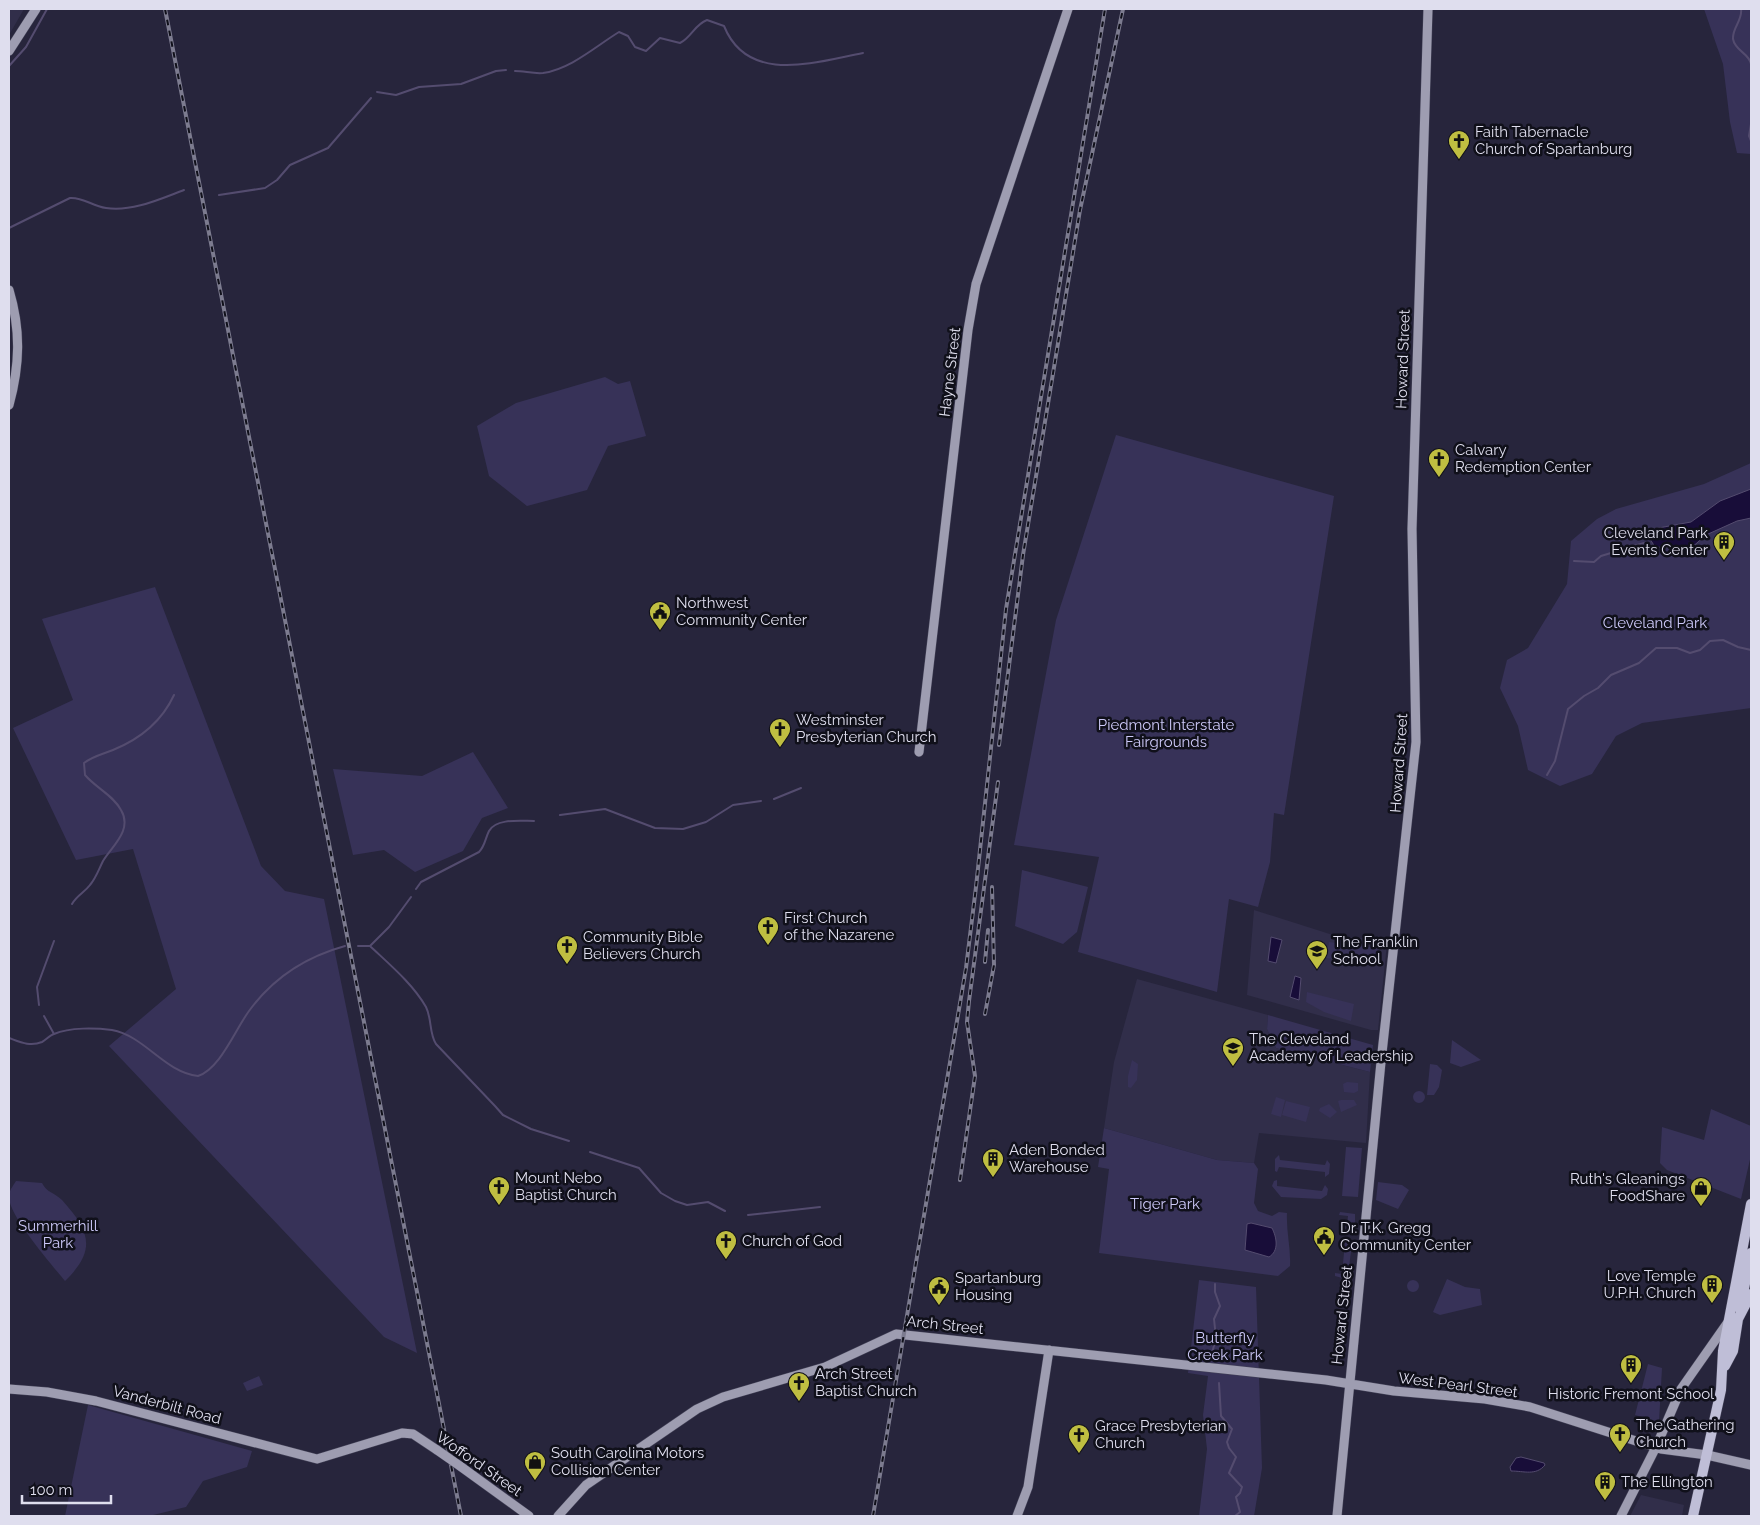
<svg xmlns="http://www.w3.org/2000/svg" width="1760" height="1525" font-family="Raleway,sans-serif">
<rect width="100%" height="100%" fill="#27253c"/>
<!-- built -->
<path fill="#312e4a" d="M 9,9 L 24,9 L 9,35 Z
M 1254,910 L 1336,936 L 1383,940 L 1387,944 L 1378,1030 L 1371,1030 L 1247,995 Z
M 1137,979 L 1268,1015 L 1267,1029 L 1276,1048 L 1370,1072 L 1366,1143 L 1259,1133 L 1254,1163 L 1217,1160 L 1104,1128 L 1114,1062 Z
M 1641,1495 L 1684,1505 L 1682,1516 L 1630,1516 Z"/>
<!-- green -->
<path fill="#373258" d="M 1704,9 L 1751,9 L 1751,154 L 1737,153 L 1730,122 L 1723,64 Z
M 605,377 L 618,384 L 630,381 L 646,436 L 608,446 L 587,490 L 527,506 L 489,476 L 477,426 L 516,403 Z
M 1116,435 L 1334,496 L 1284,815 L 1274,813 L 1270,862 L 1258,907 L 1229,899 L 1217,992 L 1078,952 L 1099,857 L 1014,845 L 1056,620 Z
M 1751,463 L 1751,708 L 1642,723 L 1616,736 L 1592,774 L 1560,786 L 1528,770 L 1518,726 L 1500,688 L 1507,660 L 1528,648 L 1567,584 L 1571,541 L 1597,519 L 1616,509 L 1704,484 Z
M 155,587 L 261,866 L 285,891 L 324,899 L 417,1353 L 384,1337 L 109,1046 L 176,989 L 133,849 L 76,860 L 13,728 L 73,700 L 42,619 Z
M 473,752 L 508,808 L 482,818 L 463,851 L 415,872 L 384,850 L 353,855 L 333,769 L 422,776 Z
M 1022,870 L 1088,887 L 1077,932 L 1063,944 L 1015,926 Z
M 1329,942 L 1377,948 L 1376,964 L 1326,958 Z
M 1307,992 L 1354,1004 L 1351,1021 L 1324,1012 L 1306,1002 Z
M 1268,1015 L 1373,1045 L 1370,1072 L 1276,1048 L 1267,1029 Z
M 1452,1040 L 1481,1060 L 1461,1067 L 1450,1063 Z
M 1132,1060 L 1138,1064 L 1137,1080 L 1131,1088 L 1128,1087 L 1128,1076 Z
M 1430,1064 L 1437,1065 L 1442,1070 L 1439,1087 L 1434,1095 L 1427,1095 Z
M 1347,1082 L 1358,1083 L 1358,1091 L 1354,1093 L 1344,1092 L 1343,1084 Z
M1413 1097a6 6 0 1 1 12 0a6 6 0 1 1-12 0Z
M 1276,1097 L 1285,1100 L 1281,1117 L 1271,1114 Z
M 1341,1100 L 1354,1100 L 1357,1105 L 1341,1112 L 1338,1101 Z
M 1286,1101 L 1310,1107 L 1306,1122 L 1282,1115 Z
M 1329,1104 L 1337,1112 L 1330,1118 L 1319,1111 L 1320,1108 Z
M 1711,1109 L 1751,1126 L 1751,1155 L 1741,1199 L 1667,1170 L 1660,1163 L 1662,1127 L 1704,1140 Z
M 1104,1128 L 1217,1160 L 1254,1163 L 1258,1169 L 1254,1203 L 1258,1211 L 1272,1216 L 1279,1212 L 1287,1213 C 1286,1231 1291,1248 1290,1266 L 1278,1276 L 1099,1253 L 1109,1169 L 1098,1167 Z
M 1346,1147 L 1362,1148 L 1358,1197 L 1342,1196 Z
M 1279,1155 L 1280,1160 L 1325,1165 L 1327,1160 L 1330,1164 L 1329,1174 L 1325,1177 L 1325,1172 L 1279,1167 L 1277,1172 L 1275,1171 L 1275,1159 Z
M 1277,1180 L 1277,1186 L 1322,1191 L 1325,1185 L 1328,1189 L 1327,1195 L 1321,1199 L 1281,1197 L 1272,1186 L 1274,1181 Z
M 16,1181 L 42,1183 C 47,1193 54,1192 62,1200 C 90,1231 97,1250 65,1281 C 52,1265 10,1217 9,1198 C 8,1192 13,1186 16,1181 Z
M 1378,1182 L 1402,1185 L 1409,1190 L 1398,1209 L 1376,1200 Z
M 1340,1212 L 1355,1214 L 1355,1222 L 1347,1225 L 1348,1216 L 1339,1215 Z
M 1345,1242 L 1352,1242 L 1348,1277 L 1346,1279 L 1335,1276 L 1335,1273 L 1342,1274 Z
M 1447,1279 L 1465,1287 L 1480,1289 L 1482,1305 L 1440,1315 L 1433,1312 Z
M1407 1286a6 6 0 1 1 12 0a6 6 0 1 1-12 0Z
M 1199,1280 L 1256,1287 L 1262,1468 L 1254,1516 L 1199,1516 L 1207,1449 L 1203,1415 L 1208,1376 L 1188,1373 Z
M 1648,1364 L 1662,1368 L 1659,1422 L 1635,1415 Z
M 259,1376 L 263,1385 L 247,1391 L 243,1383 Z
M 88,1405 L 252,1451 L 247,1467 L 203,1481 L 186,1507 L 149,1516 L 65,1516 Z"/>
<!-- water -->
<path fill="#180d39" stroke="#544c6f" d="M 1751,489 L 1751,518 L 1737,521 L 1706,535 L 1690,549 L 1655,547 L 1650,539 L 1650,532 L 1653,529 L 1691,522 L 1720,501 Z
M 1271,937 L 1282,940 L 1276,963 L 1268,961 Z
M 1295,976 L 1301,978 L 1299,1000 L 1290,997 Z
M 1251,1223 L 1272,1228 C 1277,1238 1279,1251 1269,1257 L 1245,1250 L 1247,1224 Z
M 1521,1457 L 1544,1463 L 1545,1465 C 1536,1476 1524,1471 1511,1471 L 1510,1467 L 1516,1458 Z"/>
<g fill="none" stroke-linecap="round" stroke-linejoin="round">
<!-- stream -->
<path stroke="#544c6f" stroke-width="2" d="M 1741,9 C 1743,20 1732,28 1733,39 C 1735,51 1749,53 1751,64
M 9,66 L 26,47 L 47,9
M 515,71 C 524,71 534,74 543,73 C 571,69 596,46 619,32 L 628,36 L 635,47 L 646,51 L 660,38 L 680,43 C 692,37 694,25 707,20 L 724,26 C 748,85 815,62 863,53
M 377,92 L 396,95 L 419,87 L 461,84 L 496,71 L 506,70
M 1751,124 L 1749,136 L 1751,141
M 219,195 L 265,188 L 277,180 L 290,165 L 328,148 L 371,98
M 9,228 L 70,198 C 83,197 92,206 106,208 C 132,212 160,199 184,190
M 1574,561 L 1594,562 L 1601,556 L 1644,543
M 1547,775 L 1555,761 L 1568,709 L 1584,696 L 1598,688 L 1611,675 L 1639,663 L 1656,648 L 1677,648 L 1690,653 L 1700,650 L 1710,641 L 1723,640 L 1738,647 L 1751,650
M 774,799 L 801,788
M 560,815 L 605,809 L 655,828 L 683,829 L 706,822 L 733,805 L 761,801
M 416,889 L 421,882 L 479,852 C 485,846 485,839 489,831 C 496,818 521,821 534,821
M 72,904 C 77,895 84,893 90,885 C 96,878 99,869 103,861 C 112,846 133,830 121,810 C 113,795 96,788 85,775 L 84,763 C 93,756 103,754 113,750 C 140,739 162,721 174,695
M 358,946 L 370,946 L 389,927 L 411,897
M 370,946 C 389,964 413,984 426,1007 C 432,1019 429,1033 436,1044 L 495,1106 L 503,1115 L 531,1129 L 569,1141
M 39,1005 L 37,987 L 54,941
M 44,1016 L 54,1034
M 9,1038 C 20,1042 30,1047 42,1042 C 46,1040 50,1035 54,1034 C 70,1027 96,1028 112,1030 C 145,1036 164,1072 198,1076 C 220,1069 235,1030 249,1011 C 273,978 305,957 345,946
M 590,1152 L 639,1168 L 661,1193 L 675,1201 L 687,1205 L 708,1202 L 725,1211
M 748,1215 L 820,1207
M 1211,1357 L 1216,1338 L 1214,1319 L 1220,1306 L 1215,1292 L 1215,1284
M 1219,1383 L 1221,1416 L 1232,1429 L 1227,1442 L 1229,1448 L 1236,1457 L 1229,1473 L 1242,1487 L 1240,1493 L 1236,1497 L 1240,1512 L 1235,1516"/>
<!-- secondary casing -->
<g stroke="#444358" stroke-width="10">
<path id="secondary" d="M 9,51 L 36,9
M 9,290 C 21,330 20,365 9,405
M 919,752 L 968,330 L 976,284 L 1068,9
M 9,1389 L 47,1392 L 96,1401 L 317,1459 L 402,1433 L 413,1434 L 437,1450
M 460,1466 L 529,1516
M 558,1516 L 586,1485 L 697,1409 L 723,1397 L 825,1367 L 896,1334 L 1326,1380 L 1394,1391 L 1485,1399 L 1530,1407 L 1661,1449 L 1707,1455 L 1751,1465
M 1017,1516 L 1028,1487 L 1049,1350
M 1337,1516 L 1381,1062 L 1416,742 L 1412,529 L 1428,9
M 1621,1516 L 1656,1447 L 1681,1389 L 1728,1322"/>
</g>
<!-- primary casing -->
<g stroke="#444358" stroke-width="11">
<path id="primary" d="M 1740,1309 L 1751,1253
M 1725,1366 L 1733,1351 L 1738,1319 L 1751,1294
M 1693,1516 L 1721,1390 L 1723,1351 L 1751,1204"/>
</g>
<!-- secondary -->
<use href="#secondary" stroke="#9e9db1" stroke-width="9"/>
<!-- primary -->
<use href="#primary" stroke="#bfbed7" stroke-width="10"/>
<!-- rail casing -->
<g stroke="#7c7b8f" stroke-width="4">
<path id="rail" d="M 165,9 L 461,1516
M 999,745 L 1023,555 L 1080,210 L 1123,9
M 985,962 L 988,930
M 985,1014 L 994,965 L 992,887
M 960,1180 L 975,1076 L 967,1022 L 969,1001 L 998,782
M 873,1516 L 966,968 L 976,887 L 1006,609 L 1105,9"/>
</g>
<!-- rail -->
<use href="#rail" stroke="#10101a" stroke-width="2" stroke-dasharray="5.5" stroke-linecap="butt"/>
<!-- secondary-bridge casing -->
<g stroke="#444358" stroke-width="10" stroke-linecap="butt">
<path id="secondary-bridge" d="M 437,1450 L 460,1466"/>
</g>
<!-- secondary-bridge -->
<use href="#secondary-bridge" stroke="#9e9db1" stroke-width="9"/>
</g>
<!-- icons -->
<defs>
<g id="church-pin" transform="scale(1.125)"><path d="M0 17L-7.5 6A9.5 9.5 0 1 1 7.5 6Z" fill="#bfbe41" stroke="#10101a"/><path d="M-1.2-6h2.4v3.5h3.3v2.4h-3.3V6h-2.4V-.1h-3.3v-2.4h3.3Z" fill="#111"/></g>
<g id="building-pin" transform="scale(1.125)"><path d="M0 17L-7.5 6A9.5 9.5 0 1 1 7.5 6Z" fill="#bfbe41" stroke="#10101a"/><path d="M-4-6H4V6H1V3H-1V6H-4ZM-2.5-4.3h1.7v1.8h-1.7ZM.8-4.3h1.7v1.8H.8ZM-2.5-1h1.7V.8h-1.7ZM.8-1h1.7V.8H.8Z" fill="#111"/></g>
<g id="civic-pin" transform="scale(1.125)"><path d="M0 17L-7.5 6A9.5 9.5 0 1 1 7.5 6Z" fill="#bfbe41" stroke="#10101a"/><path d="M-.6-6.5H3V-4.5H.6V-3L4-1V1h2V6H-6V1h2V-1L-.6-3ZM-1.2 2.5V6h2.4V2.5Z" fill="#111"/></g>
<g id="school-pin" transform="scale(1.125)"><path d="M0 17L-7.5 6A9.5 9.5 0 1 1 7.5 6Z" fill="#bfbe41" stroke="#10101a"/><path d="M0-5L7-2L0 1L-7-2ZM-4 1L0 2.5L4 1V4Q0 6-4 4Z" fill="#111"/></g>
<g id="shop-pin" transform="scale(1.125)"><path d="M0 17L-7.5 6A9.5 9.5 0 1 1 7.5 6Z" fill="#bfbe41" stroke="#10101a"/><path d="M-5-2.5h2.3a2.7 3.5 0 0 1 5.4 0H5L5.5 6h-11ZM-1.5-2.5h3a1.5 2.3 0 0 0-3 0Z" fill="#111"/></g>
</defs>
<g fill-rule="evenodd">
<use href="#church-pin" x="1459" y="141"/>
<use href="#church-pin" x="1439" y="459"/>
<use href="#building-pin" x="1724" y="542"/>
<use href="#civic-pin" x="660" y="612"/>
<use href="#church-pin" x="780" y="729"/>
<use href="#church-pin" x="768" y="927"/>
<use href="#church-pin" x="567" y="946"/>
<use href="#school-pin" x="1317" y="951"/>
<use href="#school-pin" x="1233" y="1048"/>
<use href="#building-pin" x="993" y="1159"/>
<use href="#church-pin" x="499" y="1187"/>
<use href="#shop-pin" x="1701" y="1188"/>
<use href="#civic-pin" x="1324" y="1237"/>
<use href="#church-pin" x="726" y="1241"/>
<use href="#building-pin" x="1712" y="1285"/>
<use href="#civic-pin" x="939" y="1287"/>
<use href="#building-pin" x="1631" y="1365"/>
<use href="#church-pin" x="799" y="1383"/>
<use href="#church-pin" x="1620" y="1434"/>
<use href="#church-pin" x="1079" y="1435"/>
<use href="#shop-pin" x="535" y="1462"/>
<use href="#building-pin" x="1605" y="1482"/>
</g>
<g text-anchor="middle" dominant-baseline="central" stroke-width="5" stroke-linejoin="round" paint-order="stroke">
<!-- poi labels -->
<g font-size="15" fill="#dfdeee" stroke="#10101a" text-anchor="start">
<text x="1475" y="132">Faith Tabernacle<tspan x="1475" dy="17">Church of Spartanburg</tspan></text>
<text x="1455" y="450">Calvary<tspan x="1455" dy="17">Redemption Center</tspan></text>
<text x="1708" y="533" text-anchor="end">Cleveland Park<tspan x="1708" dy="17">Events Center</tspan></text>
<text x="676" y="603">Northwest<tspan x="676" dy="17">Community Center</tspan></text>
<text x="796" y="720">Westminster<tspan x="796" dy="17">Presbyterian Church</tspan></text>
<text x="784" y="918">First Church<tspan x="784" dy="17">of the Nazarene</tspan></text>
<text x="583" y="937">Community Bible<tspan x="583" dy="17">Believers Church</tspan></text>
<text x="1333" y="942">The Franklin<tspan x="1333" dy="17">School</tspan></text>
<text x="1249" y="1039">The Cleveland<tspan x="1249" dy="17">Academy of Leadership</tspan></text>
<text x="1009" y="1150">Aden Bonded<tspan x="1009" dy="17">Warehouse</tspan></text>
<text x="515" y="1178">Mount Nebo<tspan x="515" dy="17">Baptist Church</tspan></text>
<text x="1685" y="1179" text-anchor="end">Ruth's Gleanings<tspan x="1685" dy="17">FoodShare</tspan></text>
<text x="1340" y="1228">Dr. T.K. Gregg<tspan x="1340" dy="17">Community Center</tspan></text>
<text x="742" y="1241">Church of God</text>
<text x="1696" y="1276" text-anchor="end">Love Temple<tspan x="1696" dy="17">U.P.H. Church</tspan></text>
<text x="955" y="1278">Spartanburg<tspan x="955" dy="17">Housing</tspan></text>
<text x="815" y="1374">Arch Street<tspan x="815" dy="17">Baptist Church</tspan></text>
<text x="1631" y="1394" text-anchor="middle">Historic Fremont School</text>
<text x="1636" y="1425">The Gathering<tspan x="1636" dy="17">Church</tspan></text>
<text x="1095" y="1426">Grace Presbyterian<tspan x="1095" dy="17">Church</tspan></text>
<text x="551" y="1453">South Carolina Motors<tspan x="551" dy="17">Collision Center</tspan></text>
<text x="1621" y="1482">The Ellington</text>
</g>
<!-- street labels -->
<g font-size="15" fill="#dfdeee" stroke="#10101a">
<text transform="translate(1403 359) rotate(-88)">Howard Street</text>
<text transform="translate(950 372) rotate(-83)">Hayne Street</text>
<text transform="translate(1399 763) rotate(-86)">Howard Street</text>
<text transform="translate(1342 1315) rotate(-84)">Howard Street</text>
<text transform="translate(945 1325) rotate(6)">Arch Street</text>
<text transform="translate(1458 1385) rotate(7)">West Pearl Street</text>
<text transform="translate(167 1405) rotate(15)">Vanderbilt Road</text>
<text transform="translate(479 1464) rotate(35)">Wofford Street</text>
</g>
<!-- park labels -->
<g font-size="15" fill="#ccc8f8" stroke="#10101a">
<text x="1655" y="623">Cleveland Park</text>
<text x="1166" y="725">Piedmont Interstate<tspan x="1166" dy="17">Fairgrounds</tspan></text>
<text x="1165" y="1204">Tiger Park</text>
<text x="58" y="1226">Summerhill<tspan x="58" dy="17">Park</tspan></text>
<text x="1225" y="1338">Butterfly<tspan x="1225" dy="17">Creek Park</tspan></text>
</g>
</g>
<!-- border -->
<rect width="1760" height="1525" fill="none" stroke="#dfdeee" stroke-width="20"/>
<!-- scale -->
<path d="M22 1495v8h89v-8" fill="none" stroke="#dfdeee" stroke-width="2.5"/>
<text x="30" y="1495" font-size="15" fill="#dfdeee" stroke="#10101a" stroke-width="4" paint-order="stroke">100 m</text>
</svg>
